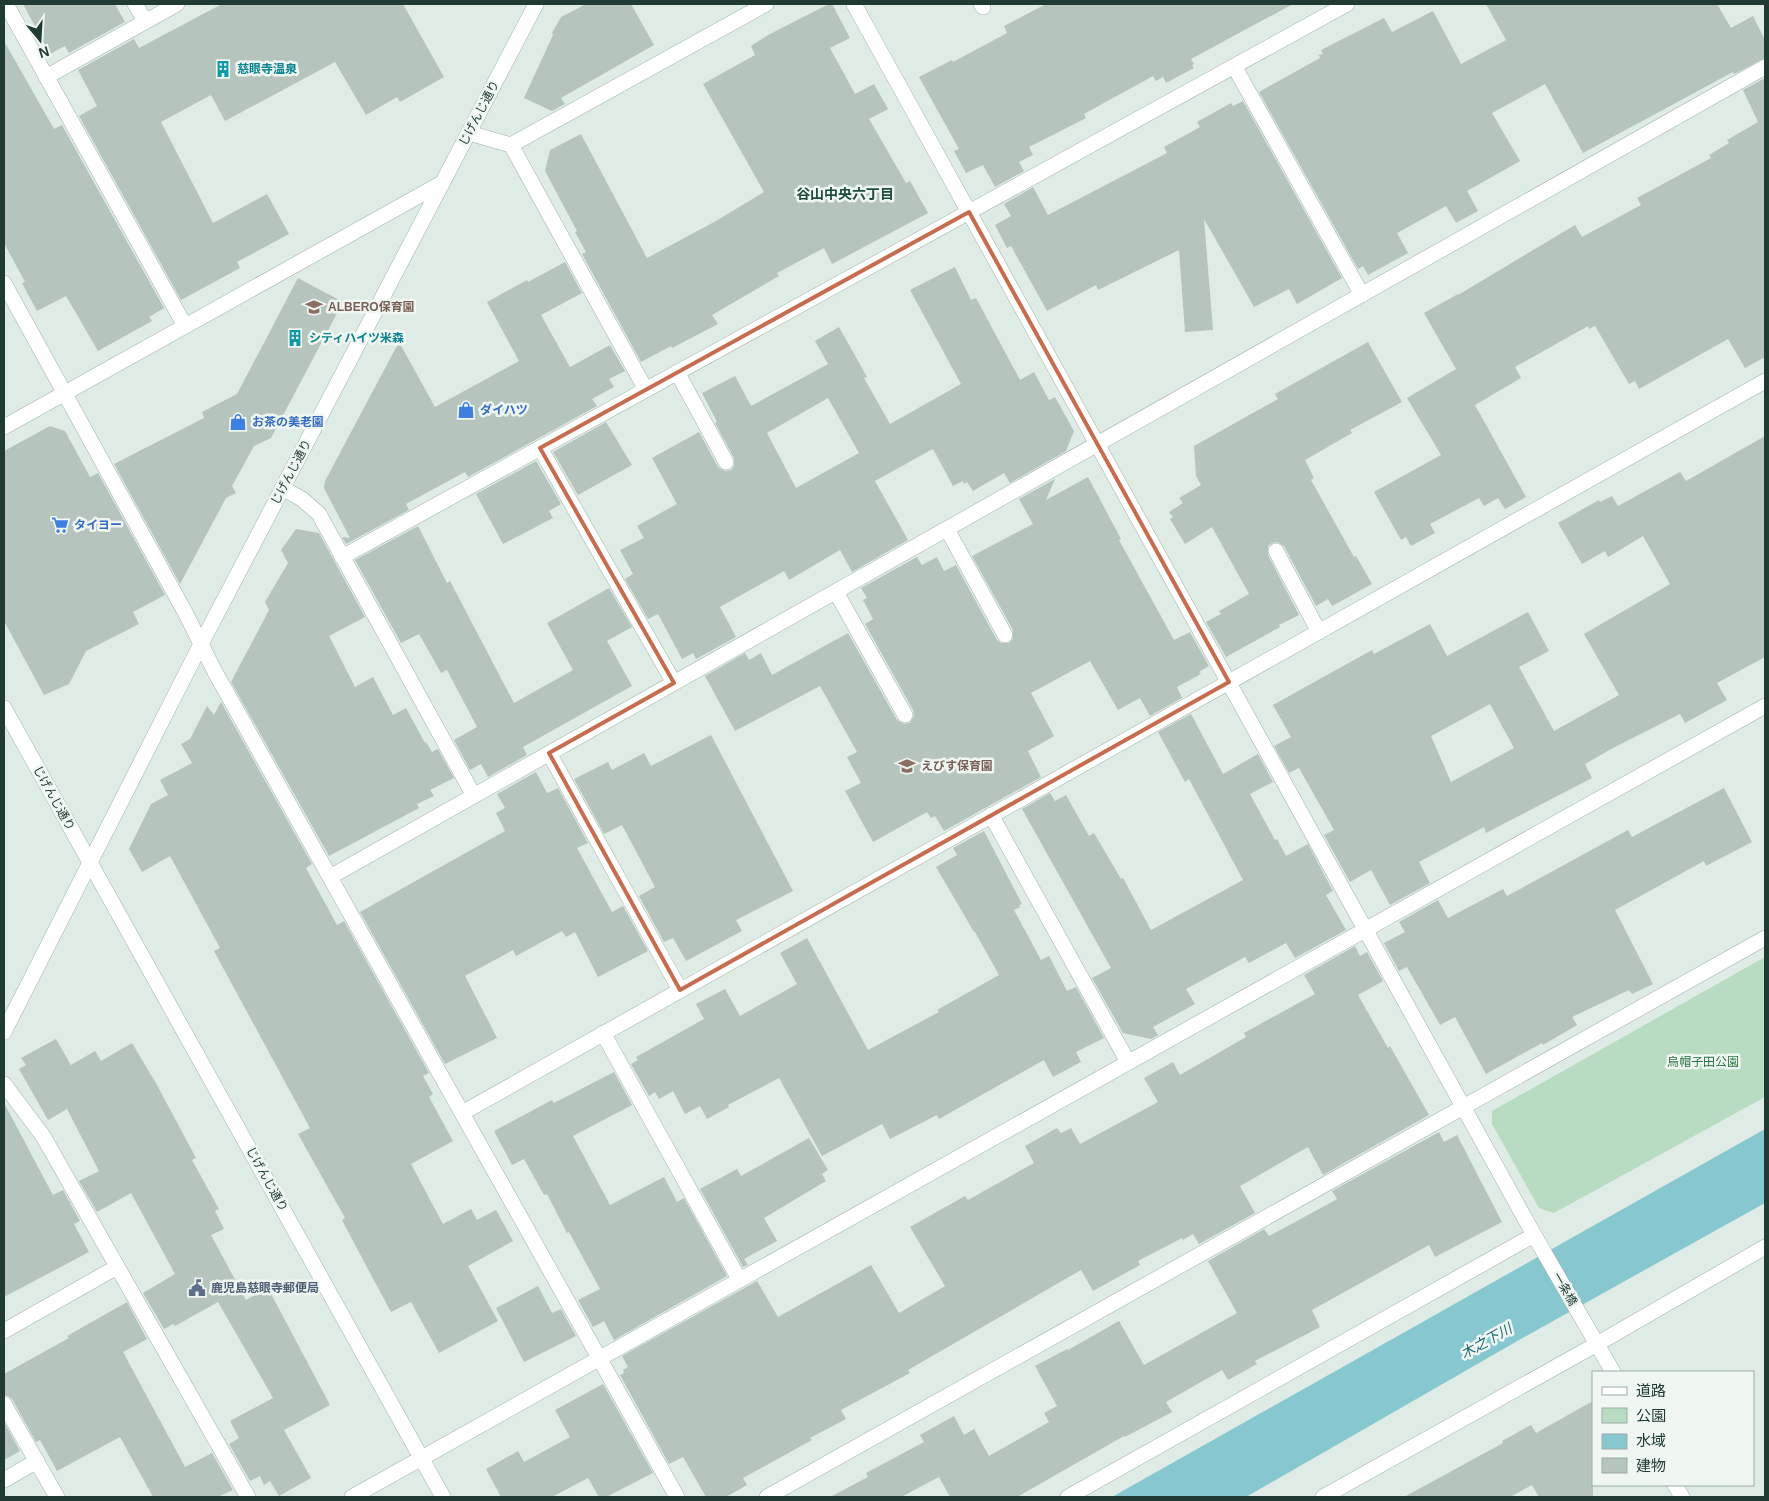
<svg xmlns="http://www.w3.org/2000/svg" width="1769" height="1501" font-family="Arial,'Noto Sans JP',sans-serif">
<rect width="100%" height="100%" fill="#dfebe5"/>
<!-- green -->
<path fill="#b8dcc1" d="M 1765,957 L 1765,1097 L 1554,1213 L 1539,1208 L 1492,1124 L 1492,1111 Z"/>
<!-- water -->
<path fill="#86c7d0" d="M 1765,1129 L 1765,1203 L 1519,1340 L 1246,1497 L 1112,1497 Z"/>
<!-- building -->
<path fill="#b5c5be" fill-rule="evenodd" d="M 23,4 L 115,4 L 125,22 L 69,53 L 65,46 L 50,54 Z
M 222,4 L 403,4 L 444,77 L 400,102 L 397,97 L 366,115 L 335,62 L 225,121 L 211,95 L 161,122 L 213,223 L 267,194 L 289,234 L 237,262 L 240,268 L 181,300 L 79,116 L 97,106 L 78,70 L 134,39 L 139,48 Z
M 586,4 L 631,4 L 654,45 L 561,98 L 565,104 L 552,111 L 524,98 L 553,35 L 552,33 L 561,17 Z
M 829,4 L 832,4 L 850,38 L 830,48 L 855,94 L 874,84 L 888,109 L 869,119 L 906,183 L 910,181 L 928,213 L 832,264 L 824,248 L 777,273 L 779,276 L 712,315 L 718,324 L 672,348 L 671,346 L 641,362 L 582,254 L 586,252 L 575,232 L 577,231 L 545,171 L 550,150 L 581,134 L 647,258 L 716,221 L 764,192 L 703,84 L 755,55 L 751,46 L 768,35 Z
M 1046,4 L 1293,4 L 1191,59 L 1194,64 L 1192,65 L 1194,68 L 1166,83 L 1163,77 L 1156,81 L 1153,76 L 1084,114 L 1086,118 L 1029,147 L 1033,155 L 1019,162 L 1024,171 L 995,187 L 983,165 L 966,173 L 954,151 L 959,149 L 919,77 L 952,60 L 953,62 L 1007,33 L 1004,26 Z
M 1486,4 L 1717,4 L 1731,28 L 1753,16 L 1765,40 L 1765,58 L 1734,74 L 1733,72 L 1583,153 L 1545,84 L 1492,113 L 1520,161 L 1467,191 L 1478,211 L 1456,223 L 1446,206 L 1397,233 L 1408,253 L 1368,275 L 1363,266 L 1358,269 L 1259,92 L 1320,58 L 1319,55 L 1323,54 L 1321,50 L 1384,18 L 1392,32 L 1433,11 L 1461,64 L 1506,40 Z
M 4,41 L 54,129 L 62,125 L 164,308 L 149,317 L 152,321 L 98,351 L 66,296 L 37,311 L 22,283 L 25,282 L 4,243 Z
M 1765,78 L 1765,357 L 1745,368 L 1728,339 L 1639,389 L 1635,381 L 1629,384 L 1595,326 L 1589,329 L 1588,326 L 1515,367 L 1521,378 L 1475,405 L 1526,497 L 1505,509 L 1498,498 L 1484,506 L 1479,498 L 1430,524 L 1435,533 L 1411,546 L 1406,537 L 1401,540 L 1374,492 L 1441,455 L 1407,398 L 1456,369 L 1424,313 L 1458,294 L 1458,295 L 1575,225 L 1582,237 L 1641,205 L 1637,198 L 1711,158 L 1709,155 L 1729,143 L 1727,140 L 1758,122 L 1743,90 Z
M 1243,101 L 1342,278 L 1297,304 L 1289,289 L 1254,307 L 1204,219 L 1213,330 L 1185,332 L 1179,250 L 1098,290 L 1096,285 L 1047,311 L 1011,246 L 1007,248 L 995,225 L 1011,216 L 1004,204 L 1033,187 L 1048,215 L 1167,153 L 1164,147 L 1200,127 L 1197,122 L 1231,103 L 1233,106 Z
M 565,262 L 582,293 L 541,315 L 570,367 L 610,345 L 625,371 L 609,379 L 614,387 L 592,399 L 597,406 L 468,477 L 465,472 L 406,504 L 409,510 L 346,544 L 342,537 L 350,538 L 324,488 L 325,481 L 399,342 L 435,407 L 519,361 L 487,302 L 527,280 L 528,282 Z
M 955,267 L 971,300 L 976,298 L 1020,380 L 1034,372 L 1049,400 L 1055,397 L 1074,431 L 1066,451 L 1010,483 L 1004,473 L 973,491 L 967,482 L 964,484 L 963,481 L 953,486 L 933,449 L 929,451 L 875,481 L 908,540 L 852,572 L 840,550 L 789,580 L 784,571 L 720,607 L 736,637 L 696,659 L 693,653 L 682,659 L 658,614 L 648,619 L 625,579 L 633,574 L 620,550 L 644,538 L 637,526 L 677,504 L 652,458 L 699,432 L 718,467 L 725,471 L 731,470 L 734,466 L 734,458 L 715,423 L 717,422 L 702,393 L 735,376 L 751,406 L 828,364 L 815,341 L 839,327 L 867,377 L 864,378 L 890,424 L 961,384 L 910,290 ZM 828,398 L 859,453 L 796,488 L 767,433 Z
M 298,278 L 343,302 L 271,438 L 254,446 L 232,486 L 236,493 L 226,498 L 180,584 L 114,464 L 204,418 L 202,412 L 237,394 Z
M 1368,342 L 1402,402 L 1350,430 L 1352,433 L 1305,460 L 1314,478 L 1311,480 L 1354,557 L 1356,556 L 1372,584 L 1332,606 L 1328,599 L 1316,606 L 1284,546 L 1277,542 L 1272,543 L 1268,546 L 1268,555 L 1299,615 L 1279,625 L 1280,627 L 1226,657 L 1206,622 L 1221,614 L 1219,611 L 1249,594 L 1212,527 L 1185,544 L 1170,519 L 1173,517 L 1169,512 L 1183,503 L 1179,498 L 1201,485 L 1196,476 L 1194,446 L 1278,399 L 1275,394 Z
M 606,422 L 632,465 L 578,495 L 553,452 Z
M 50,426 L 65,431 L 90,477 L 98,473 L 165,595 L 133,612 L 139,624 L 86,651 L 69,684 L 44,695 L 4,621 L 4,451 Z
M 1765,436 L 1765,657 L 1717,683 L 1727,700 L 1685,723 L 1680,714 L 1611,749 L 1585,764 L 1592,778 L 1486,833 L 1484,827 L 1419,862 L 1430,883 L 1390,905 L 1371,870 L 1350,882 L 1324,835 L 1334,830 L 1299,768 L 1289,773 L 1274,746 L 1291,737 L 1273,705 L 1372,650 L 1374,654 L 1430,624 L 1447,656 L 1528,612 L 1549,651 L 1519,667 L 1554,731 L 1619,695 L 1584,634 L 1670,584 L 1643,536 L 1608,557 L 1605,551 L 1582,564 L 1558,523 L 1599,500 L 1600,502 L 1612,496 L 1618,506 L 1680,472 L 1686,481 ZM 1490,704 L 1514,748 L 1451,782 L 1431,736 Z
M 536,461 L 561,504 L 549,511 L 553,518 L 503,544 L 476,494 Z
M 1088,477 L 1121,539 L 1119,540 L 1174,640 L 1190,632 L 1209,666 L 1199,672 L 1201,674 L 1177,687 L 1182,698 L 1150,716 L 1140,698 L 1118,710 L 1090,661 L 1031,693 L 1054,736 L 1028,751 L 1041,777 L 944,831 L 935,816 L 931,818 L 927,812 L 873,842 L 845,791 L 861,783 L 847,757 L 857,752 L 820,686 L 735,731 L 705,676 L 745,653 L 749,660 L 761,653 L 772,675 L 848,633 L 897,720 L 904,724 L 910,723 L 914,716 L 913,710 L 865,624 L 873,619 L 863,600 L 867,598 L 861,588 L 917,557 L 922,565 L 937,557 L 944,571 L 956,565 L 997,640 L 1001,643 L 1009,643 L 1013,639 L 1013,630 L 972,556 L 1033,524 L 1019,499 L 1055,479 L 1046,500 Z
M 418,526 L 447,583 L 450,581 L 514,703 L 573,670 L 547,623 L 609,588 L 632,627 L 607,641 L 632,686 L 523,747 L 527,755 L 488,777 L 481,764 L 470,770 L 454,740 L 477,727 L 447,670 L 441,673 L 419,634 L 401,643 L 355,560 Z
M 296,529 L 319,533 L 365,617 L 329,636 L 355,687 L 373,677 L 393,715 L 406,708 L 425,743 L 426,742 L 432,752 L 438,749 L 454,778 L 430,790 L 434,796 L 417,804 L 419,808 L 329,856 L 231,682 L 269,610 L 265,602 L 288,563 L 281,550 Z
M 221,702 L 312,864 L 306,868 L 337,925 L 344,921 L 429,1073 L 423,1076 L 433,1094 L 429,1097 L 453,1141 L 411,1164 L 443,1224 L 471,1209 L 477,1220 L 496,1210 L 513,1241 L 468,1266 L 498,1321 L 439,1353 L 411,1302 L 391,1312 L 370,1273 L 342,1220 L 345,1218 L 298,1134 L 310,1128 L 214,951 L 220,948 L 170,856 L 142,872 L 129,849 L 151,804 L 168,795 L 160,780 L 192,763 L 181,744 L 190,739 L 207,706 L 214,715 Z
M 1191,714 L 1223,774 L 1258,754 L 1273,782 L 1250,794 L 1275,840 L 1277,839 L 1286,856 L 1308,844 L 1333,891 L 1326,895 L 1346,930 L 1295,958 L 1286,943 L 1249,963 L 1245,957 L 1186,989 L 1195,1004 L 1153,1027 L 1158,1035 L 1151,1039 L 1123,1033 L 1092,978 L 1111,968 L 1022,809 L 1050,793 L 1055,801 L 1066,795 L 1089,836 L 1094,833 L 1121,879 L 1123,878 L 1151,930 L 1243,880 L 1189,779 L 1185,782 L 1158,732 Z
M 711,735 L 793,891 L 736,920 L 742,931 L 686,961 L 673,938 L 664,942 L 639,896 L 655,887 L 622,825 L 604,834 L 574,779 L 608,762 L 612,770 L 644,753 L 651,766 Z
M 536,772 L 547,793 L 558,788 L 588,843 L 577,848 L 612,912 L 623,906 L 648,951 L 598,977 L 575,932 L 566,937 L 562,931 L 516,956 L 513,950 L 465,976 L 497,1038 L 445,1064 L 360,912 L 505,831 L 496,813 L 505,808 L 497,794 Z
M 1724,788 L 1752,842 L 1706,866 L 1704,861 L 1615,910 L 1653,984 L 1632,994 L 1629,990 L 1572,1017 L 1577,1025 L 1543,1045 L 1542,1043 L 1486,1074 L 1455,1017 L 1440,1025 L 1407,967 L 1399,971 L 1384,943 L 1405,932 L 1399,922 L 1438,900 L 1448,918 L 1503,889 L 1507,896 L 1628,830 L 1632,837 Z
M 984,831 L 1022,904 L 1019,905 L 1020,907 L 1014,910 L 1041,960 L 1049,956 L 1067,991 L 1076,987 L 1104,1038 L 1076,1052 L 1081,1062 L 1053,1077 L 1044,1060 L 939,1119 L 937,1115 L 890,1139 L 882,1124 L 822,1156 L 779,1078 L 728,1105 L 729,1107 L 707,1119 L 700,1106 L 685,1114 L 673,1091 L 659,1099 L 655,1092 L 649,1096 L 631,1064 L 638,1060 L 636,1057 L 704,1019 L 696,1004 L 725,989 L 740,1016 L 797,984 L 780,953 L 807,938 L 868,1050 L 939,1012 L 937,1010 L 999,975 L 975,932 L 974,932 L 936,867 L 957,855 L 953,848 Z
M 1355,946 L 1360,956 L 1367,952 L 1383,981 L 1358,995 L 1388,1048 L 1390,1046 L 1429,1115 L 1323,1175 L 1308,1147 L 1240,1186 L 1255,1213 L 1199,1244 L 1193,1234 L 1183,1240 L 1182,1238 L 1138,1261 L 1140,1265 L 1093,1291 L 1081,1270 L 908,1370 L 910,1373 L 841,1410 L 846,1419 L 810,1438 L 812,1440 L 743,1478 L 747,1485 L 726,1497 L 706,1497 L 683,1457 L 669,1464 L 620,1375 L 624,1373 L 623,1370 L 628,1367 L 622,1356 L 757,1281 L 778,1317 L 871,1265 L 899,1313 L 945,1286 L 910,1227 L 965,1196 L 968,1200 L 1034,1163 L 1025,1146 L 1057,1128 L 1061,1133 L 1071,1128 L 1080,1144 L 1158,1102 L 1144,1078 L 1173,1062 L 1180,1075 L 1246,1037 L 1244,1033 L 1315,994 L 1304,975 Z
M 56,1039 L 71,1065 L 95,1051 L 101,1061 L 132,1043 L 157,1085 L 196,1158 L 192,1160 L 219,1209 L 215,1211 L 224,1229 L 211,1235 L 246,1300 L 268,1288 L 330,1405 L 284,1430 L 311,1478 L 279,1496 L 270,1481 L 264,1485 L 260,1476 L 250,1481 L 229,1444 L 239,1438 L 230,1421 L 273,1398 L 218,1302 L 175,1326 L 173,1324 L 164,1329 L 143,1293 L 175,1274 L 131,1193 L 97,1212 L 79,1181 L 99,1171 L 67,1109 L 48,1120 L 19,1069 L 26,1065 L 21,1058 Z
M 614,1072 L 632,1105 L 573,1136 L 610,1205 L 664,1177 L 677,1202 L 684,1198 L 727,1276 L 614,1340 L 604,1321 L 593,1327 L 578,1300 L 600,1289 L 569,1232 L 567,1233 L 547,1194 L 544,1195 L 524,1159 L 512,1165 L 494,1131 L 552,1100 L 554,1103 Z
M 4,1103 L 53,1195 L 63,1190 L 80,1221 L 74,1224 L 89,1252 L 4,1297 Z
M 1439,1132 L 1444,1142 L 1457,1135 L 1502,1222 L 1435,1257 L 1429,1245 L 1312,1310 L 1320,1327 L 1255,1361 L 1257,1364 L 1228,1380 L 1222,1370 L 1166,1402 L 1172,1412 L 1125,1437 L 1124,1436 L 1017,1497 L 950,1497 L 939,1477 L 901,1497 L 830,1497 L 868,1477 L 866,1473 L 924,1442 L 920,1435 L 954,1416 L 964,1435 L 974,1429 L 989,1456 L 1049,1422 L 1044,1413 L 1057,1406 L 1035,1366 L 1067,1349 L 1068,1350 L 1119,1321 L 1144,1365 L 1237,1313 L 1208,1261 L 1264,1229 L 1269,1236 L 1332,1202 L 1337,1199 L 1332,1191 Z
M 809,1138 L 828,1170 L 822,1174 L 826,1181 L 764,1218 L 777,1241 L 744,1259 L 748,1265 L 743,1267 L 700,1189 L 737,1169 L 741,1176 Z
M 538,1286 L 552,1313 L 561,1309 L 576,1336 L 524,1362 L 496,1308 Z
M 127,1302 L 147,1339 L 123,1352 L 185,1467 L 212,1453 L 233,1490 L 218,1497 L 153,1497 L 120,1437 L 57,1471 L 40,1440 L 36,1442 L 12,1399 L 8,1396 L 4,1395 L 4,1374 L 69,1338 L 67,1336 Z
M 603,1384 L 653,1473 L 606,1497 L 599,1497 L 588,1478 L 552,1497 L 501,1497 L 486,1469 L 518,1451 L 524,1462 L 570,1437 L 555,1410 Z
M 1593,1401 L 1593,1497 L 1539,1497 L 1532,1485 L 1510,1497 L 1404,1497 L 1503,1443 L 1502,1441 L 1531,1425 L 1536,1433 Z
M 4,1422 L 20,1451 L 4,1460 Z"/>
<g fill="none" stroke-linecap="round" stroke-linejoin="round">
<!-- street casing -->
<g stroke="#a2b3ac" stroke-width="16">
<path id="street" d="M 6,4 L 185,326
M 135,4 L 145,21
M 854,4 L 1534,1235 L 1613,1372
M 981,4 L 983,7
M 1234,66 L 1362,295
M 46,77 L 177,4
M 469,133 L 511,145 L 766,4
M 511,145 L 646,390
M 4,283 L 186,614 L 215,672 L 677,1497
M 677,372 L 726,462
M 4,427 L 442,183
M 540,448 L 674,683
M 282,488 L 302,499 L 319,514 L 474,796
M 947,529 L 1005,635
M 1276,551 L 1319,632
M 342,557 L 1347,4
M 836,592 L 905,715
M 549,753 L 680,990
M 991,815 L 1128,1062
M 330,877 L 1765,67
M 603,1033 L 739,1279
M 4,1084 L 43,1136 L 248,1497
M 462,1113 L 1765,381
M 4,1331 L 117,1267
M 4,1404 L 57,1497
M 4,1480 L 37,1461
M 1675,1485 L 1682,1497
M 352,1497 L 1765,706
M 767,1497 L 1765,938
M 1068,1497 L 1534,1235
M 1323,1497 L 1597,1344 L 1765,1247"/>
</g>
<!-- secondary casing -->
<g stroke="#9eb6ad" stroke-width="16">
<path id="secondary" d="M 4,708 L 443,1497
M 4,1032 L 201,644 L 536,4"/>
</g>
<!-- street -->
<use href="#street" stroke="#fff" stroke-width="15"/>
<!-- secondary -->
<use href="#secondary" stroke="#fff" stroke-width="15"/>
</g>
<!-- marked area -->
<path fill="none" stroke="#c86c4f" stroke-width="4" stroke-linejoin="round" d="M 969,212 L 1229,682 L 680,990 L 549,753 L 674,683 L 540,448 Z"/>
<!-- icons -->
<defs>
<g id="building-bare" transform="scale(1.35)"><path d="M-4-6H4V6H1V3H-1V6H-4ZM-2.5-4.3h1.7v1.8h-1.7ZM.8-4.3h1.7v1.8H.8ZM-2.5-1h1.7V.8h-1.7ZM.8-1h1.7V.8H.8Z" fill="#0f9aa8" stroke="#f0f7f3" stroke-width="2.5" paint-order="stroke"/></g>
<g id="school-bare" transform="scale(1.35)"><path d="M0-5L7-2L0 1L-7-2ZM-4 1L0 2.5L4 1V4Q0 6-4 4Z" fill="#8d6e63" stroke="#f0f7f3" stroke-width="2.5" paint-order="stroke"/></g>
<g id="shop-bare" transform="scale(1.35)"><path d="M-5-2.5h2.3a2.7 3.5 0 0 1 5.4 0H5L5.5 6h-11ZM-1.5-2.5h3a1.5 2.3 0 0 0-3 0Z" fill="#3f7fe0" stroke="#f0f7f3" stroke-width="2.5" paint-order="stroke"/></g>
<g id="supermarket-bare" transform="scale(1.35)"><path d="M-6-5.5h2.5l.6 2H6L4.5 2H-2.5L-4.4-4H-6ZM-1.5 3.2a1.3 1.3 0 1 0 .1 0ZM3 3.2a1.3 1.3 0 1 0 .1 0Z" fill="#3f7fe0" stroke="#f0f7f3" stroke-width="2.5" paint-order="stroke"/></g>
<g id="civic-bare" transform="scale(1.35)"><path d="M-.6-6.5H3V-4.5H.6V-3L4-1V1h2V6H-6V1h2V-1L-.6-3ZM-1.2 2.5V6h2.4V2.5Z" fill="#5c6f8a" stroke="#f0f7f3" stroke-width="2.5" paint-order="stroke"/></g>
</defs>
<g fill-rule="evenodd">
<use href="#building-bare" x="223" y="69"/>
<use href="#school-bare" x="314" y="307"/>
<use href="#building-bare" x="295" y="338"/>
<use href="#shop-bare" x="466" y="410"/>
<use href="#shop-bare" x="238" y="422"/>
<use href="#supermarket-bare" x="60" y="525"/>
<use href="#school-bare" x="907" y="766"/>
<use href="#civic-bare" x="197" y="1288"/>
</g>
<g text-anchor="middle" dominant-baseline="central" stroke-width="5" stroke-linejoin="round" paint-order="stroke">
<!-- culture labels -->
<g font-size="12" font-weight="bold" fill="#0d838f" stroke="#f0f7f3" text-anchor="start">
<text x="237" y="69">慈眼寺温泉</text>
<text x="309" y="338">シティハイツ米森</text>
</g>
<!-- street labels -->
<g font-size="12" fill="#203b33" stroke="#f0f7f3">
<text transform="translate(479 113) rotate(-62)">じげんじ通り</text>
<text transform="translate(291 472) rotate(-62)">じげんじ通り</text>
<text transform="translate(54 798) rotate(61)">じげんじ通り</text>
<text transform="translate(267 1179) rotate(61)">じげんじ通り</text>
<text transform="translate(1565 1289) rotate(60)">一条橋</text>
</g>
<!-- education labels -->
<g font-size="12" font-weight="bold" fill="#785e54" stroke="#f0f7f3" text-anchor="start">
<text x="328" y="307">ALBERO保育園</text>
<text x="921" y="766">えびす保育園</text>
</g>
<!-- shop labels -->
<g font-size="12" font-weight="bold" fill="#366cbe" stroke="#f0f7f3" text-anchor="start">
<text x="480" y="410">ダイハツ</text>
<text x="252" y="422">お茶の美老園</text>
<text x="74" y="525">タイヨー</text>
</g>
<!-- park labels -->
<g font-size="12" fill="#2a7144" stroke="#f0f7f3">
<text x="1703" y="1062">烏帽子田公園</text>
</g>
<!-- service labels -->
<g font-size="12" font-weight="bold" fill="#4e5e75" stroke="#f0f7f3" text-anchor="start">
<text x="211" y="1288">鹿児島慈眼寺郵便局</text>
</g>
<!-- neighbourhood labels -->
<g font-size="14" font-weight="bold" fill="#1c4c3f" stroke="#f0f7f3">
<text x="845" y="194">谷山中央六丁目</text>
</g>
<!-- water labels -->
<g font-size="14" font-style="italic" fill="#1b6976" stroke="#f0f7f3">
<text transform="translate(1486 1341) rotate(-29)">木之下川</text>
</g>
</g>
<!-- border -->
<rect width="1769" height="1501" fill="none" stroke="#203b33" stroke-width="10"/>
<!-- legend -->
<rect x="1592" y="1371" width="162" height="115" fill="#f0f7f3" stroke="#9daca6"/>
<rect x="1602" y="1387" width="25" height="8" fill="#ffffff" stroke="#9daca6"/>
<text x="1636" y="1396" font-size="15" fill="#203b33">道路</text>
<rect x="1602" y="1408" width="25" height="15" fill="#b8dcc1" stroke="#9daca6"/>
<text x="1636" y="1421" font-size="15" fill="#203b33">公園</text>
<rect x="1602" y="1434" width="25" height="15" fill="#86c7d0" stroke="#9daca6"/>
<text x="1636" y="1446" font-size="15" fill="#203b33">水域</text>
<rect x="1602" y="1458" width="25" height="15" fill="#b5c5be" stroke="#9daca6"/>
<text x="1636" y="1471" font-size="15" fill="#203b33">建物</text>
<!-- north arrow -->
<g transform="translate(40 40) rotate(162)" stroke="#f0f7f3" stroke-width="4" paint-order="stroke">
<path d="M0-4L9 19L0 12L-9 19Z" fill="#203b33"/>
<text y="-8" font-size="14" font-weight="bold" text-anchor="middle" fill="#203b33">N</text>
</g>
</svg>
